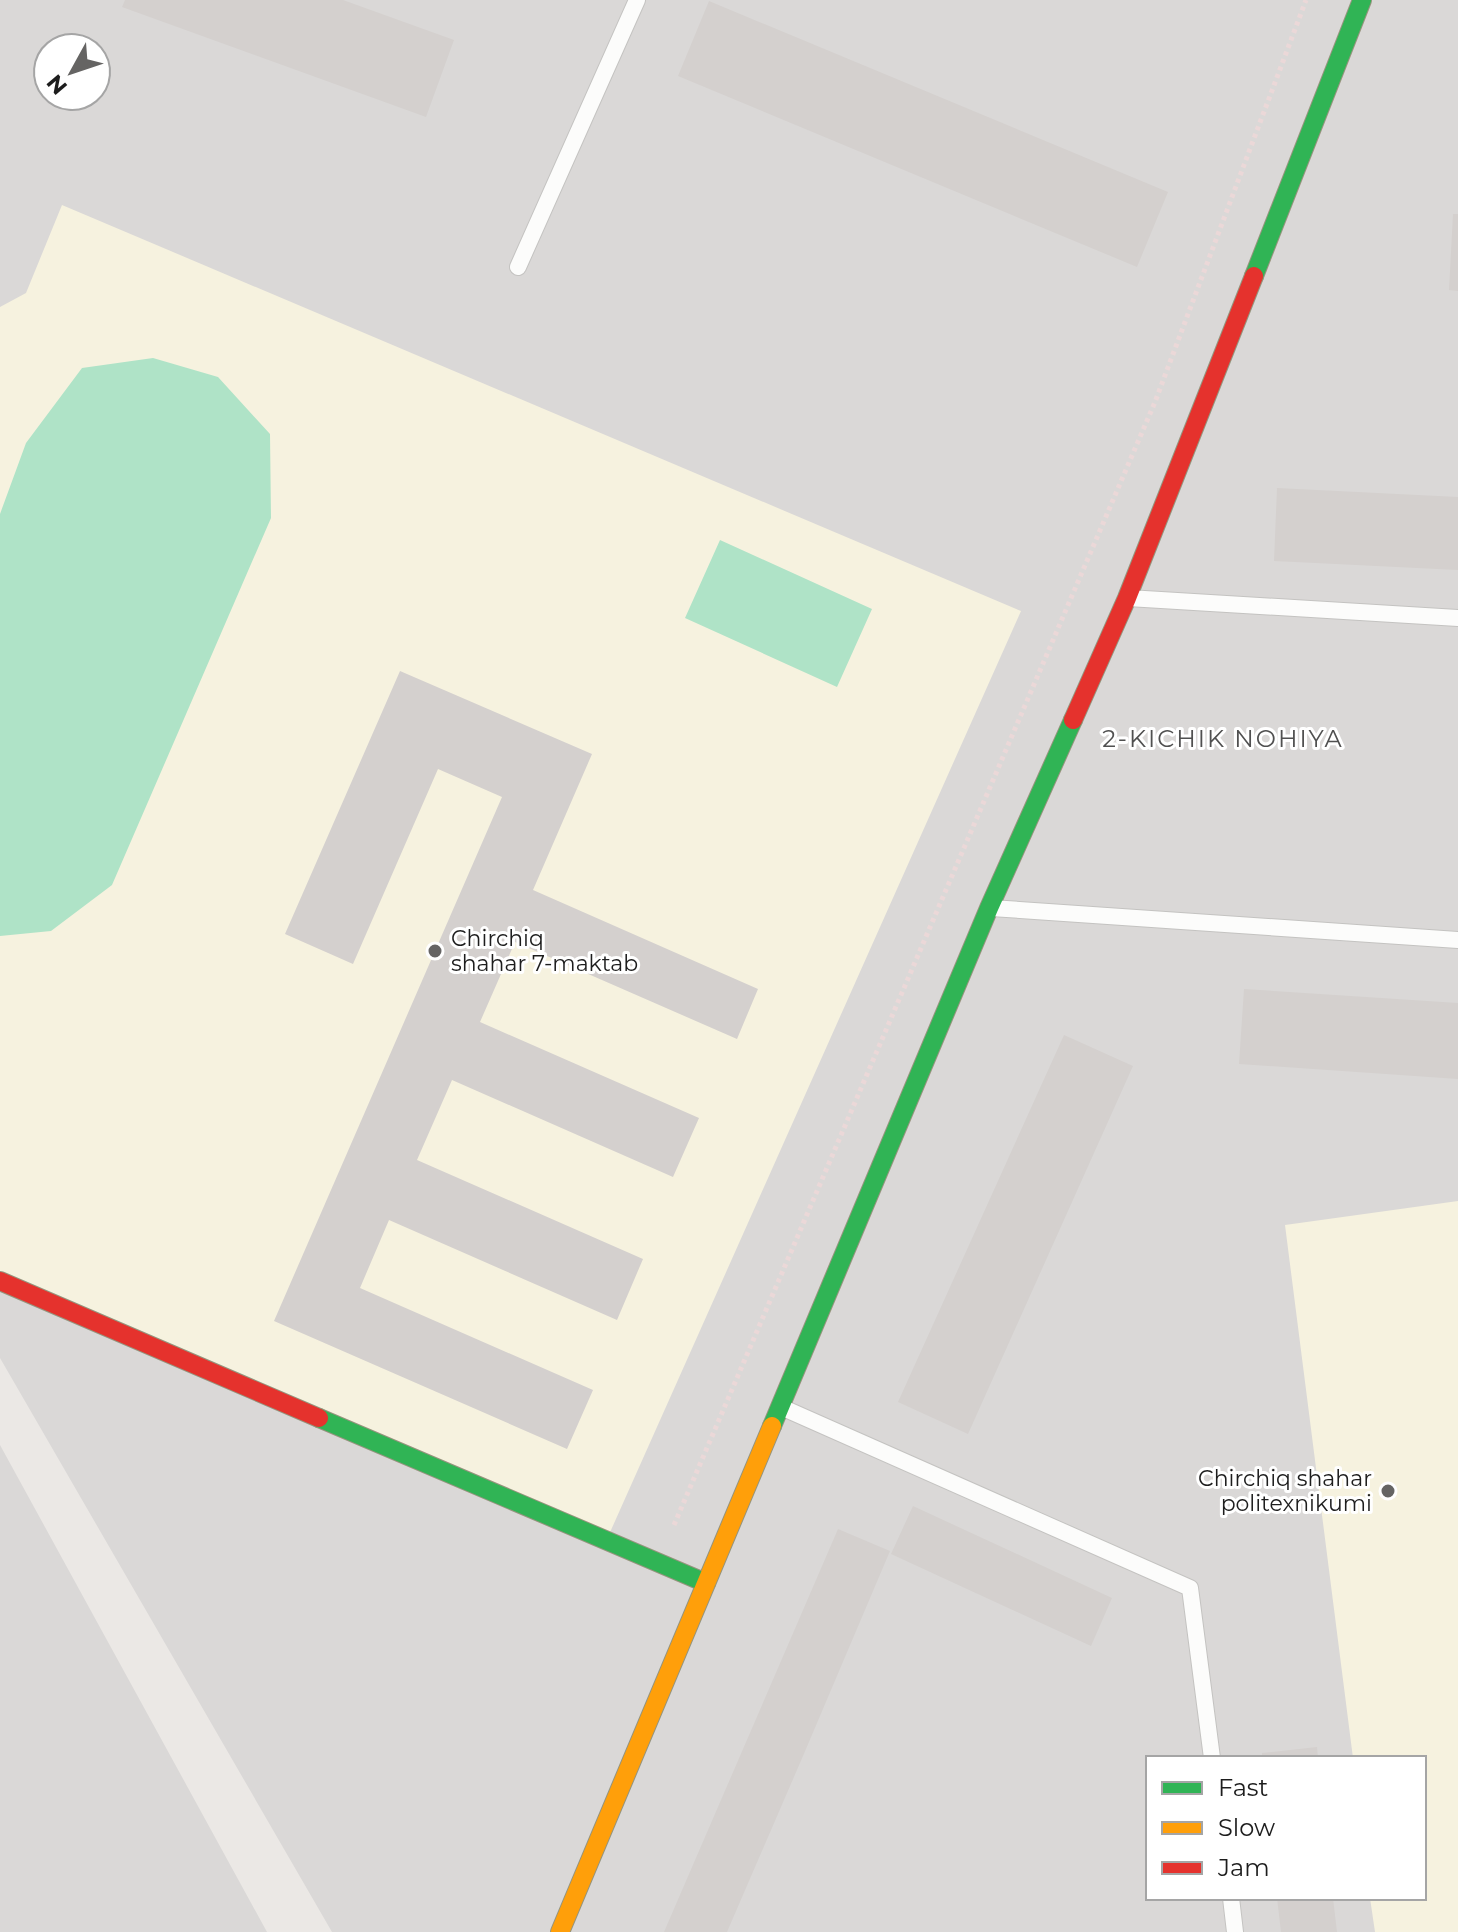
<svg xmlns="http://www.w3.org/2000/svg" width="1458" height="1932" font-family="Montserrat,sans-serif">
<rect width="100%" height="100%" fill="#ebe8e5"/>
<!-- residential -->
<path fill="#dad8d7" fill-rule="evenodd" d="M 0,0 L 1458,0 L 1458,1932 L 332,1932 L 0,1358 ZM 48,48 L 96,48 L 96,96 L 48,96 ZM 1148,1758 L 1424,1758 L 1424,1898 L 1148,1898 Z
M 0,1445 L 267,1932 L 0,1932 Z"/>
<!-- education -->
<path fill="#f6f2df" d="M 62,205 L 1021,611 L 603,1548 L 0,1291 L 0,307 L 26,293 Z
M 1458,1201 L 1458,1932 L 1375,1932 L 1370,1898 L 1424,1898 L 1424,1758 L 1353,1758 L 1285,1225 Z"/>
<!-- pitch -->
<path fill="#afe3c7" d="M 153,358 L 218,377 L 270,434 L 271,518 L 112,885 L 51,931 L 0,936 L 0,514 L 26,443 L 82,368 Z
M 720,540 L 872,609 L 837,687 L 685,618 Z"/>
<!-- building -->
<path fill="#d4d0ce" d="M 125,0 L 343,0 L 454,40 L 426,117 L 122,7 Z
M 709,1 L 1168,192 L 1137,267 L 678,76 Z
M 1453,214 L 1458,214 L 1458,291 L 1449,290 Z
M 1277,488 L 1458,497 L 1458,570 L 1274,561 Z
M 400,671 L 592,754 L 533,890 L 758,989 L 737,1039 L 515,942 L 480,1022 L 699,1118 L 673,1177 L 452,1080 L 417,1160 L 643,1259 L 617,1320 L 389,1220 L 360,1288 L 593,1390 L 567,1449 L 274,1321 L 502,797 L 438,769 L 353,964 L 285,934 Z
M 1244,989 L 1458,1003 L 1458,1079 L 1239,1064 Z
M 1064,1035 L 1133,1066 L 968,1434 L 898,1402 Z
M 913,1506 L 1112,1598 L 1091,1646 L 891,1554 Z
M 838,1529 L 890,1551 L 803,1756 L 727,1932 L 664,1932 Z
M 1317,1747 L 1318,1758 L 1262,1758 L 1262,1753 Z
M 1277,1898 L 1333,1898 L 1337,1932 L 1281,1932 Z"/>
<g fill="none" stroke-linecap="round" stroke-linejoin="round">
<!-- lane casing -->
<g stroke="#c4c3c1" stroke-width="18">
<path id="lane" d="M 518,267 L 637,0
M 1128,598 L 1458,618
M 991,908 L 1458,940
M 781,1407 L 1190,1588 L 1212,1758
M 1231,1898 L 1235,1932"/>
</g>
<!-- fast casing -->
<g stroke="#95947d" stroke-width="20">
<path id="fast" d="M 1254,276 L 1362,0
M 319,1418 L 706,1583
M 772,1426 L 989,908 L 1073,720"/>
</g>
<!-- slow casing -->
<g stroke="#95947d" stroke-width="20">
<path id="slow" d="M 560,1932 L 772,1426"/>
</g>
<!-- jam casing -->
<g stroke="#95947d" stroke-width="20">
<path id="jam" d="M 1073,720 L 1127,598 L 1254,276
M 0,1281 L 319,1418"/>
</g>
<!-- path -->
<path stroke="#ebd8d8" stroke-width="5" stroke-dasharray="4 4" stroke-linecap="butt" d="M 674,1525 L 1155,402 L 1306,0"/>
<!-- lane -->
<use href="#lane" stroke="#fcfcfb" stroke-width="16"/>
<!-- fast -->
<use href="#fast" stroke="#30b455" stroke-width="18"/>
<!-- slow -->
<use href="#slow" stroke="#ff9f0a" stroke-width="18"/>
<!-- jam -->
<use href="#jam" stroke="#e5322d" stroke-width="18"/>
</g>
<!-- markers -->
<g fill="#656463" stroke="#fff" stroke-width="3">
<circle cx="435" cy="951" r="8"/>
<circle cx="1388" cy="1491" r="8"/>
</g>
<g text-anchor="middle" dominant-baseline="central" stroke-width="6" stroke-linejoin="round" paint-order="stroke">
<!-- poi labels -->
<g font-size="22" fill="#1d1d1d" stroke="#fff" text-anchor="start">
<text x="451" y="938">Chirchiq<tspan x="451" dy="25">shahar 7-maktab</tspan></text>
<text x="1372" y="1478" text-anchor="end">Chirchiq shahar<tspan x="1372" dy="25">politexnikumi</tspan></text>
</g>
<!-- neighbourhood labels -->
<g font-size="24" letter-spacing="2" fill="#505050" stroke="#fff">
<text x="1223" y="738">2-KICHIK NOHIYA</text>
</g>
</g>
<!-- legend -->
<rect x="1146" y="1756" width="280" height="144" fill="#ffffff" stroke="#a5a5a5" stroke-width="2"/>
<rect x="1162" y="1782" width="40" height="12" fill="#30b455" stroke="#a5a5a5" stroke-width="2"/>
<text x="1218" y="1796" font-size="24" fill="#1d1d1d">Fast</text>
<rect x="1162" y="1822" width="40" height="12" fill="#ff9f0a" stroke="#a5a5a5" stroke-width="2"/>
<text x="1218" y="1836" font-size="24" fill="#1d1d1d">Slow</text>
<rect x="1162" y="1862" width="40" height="12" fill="#e5322d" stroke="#a5a5a5" stroke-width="2"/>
<text x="1218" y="1876" font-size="24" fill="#1d1d1d">Jam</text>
<!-- north arrow -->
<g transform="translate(72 72) rotate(230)"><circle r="38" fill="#ffffff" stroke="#a5a5a5" stroke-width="2"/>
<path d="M0-6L14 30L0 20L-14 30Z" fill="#656463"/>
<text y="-12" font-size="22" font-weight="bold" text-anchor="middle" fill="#1d1d1d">N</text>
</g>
</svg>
